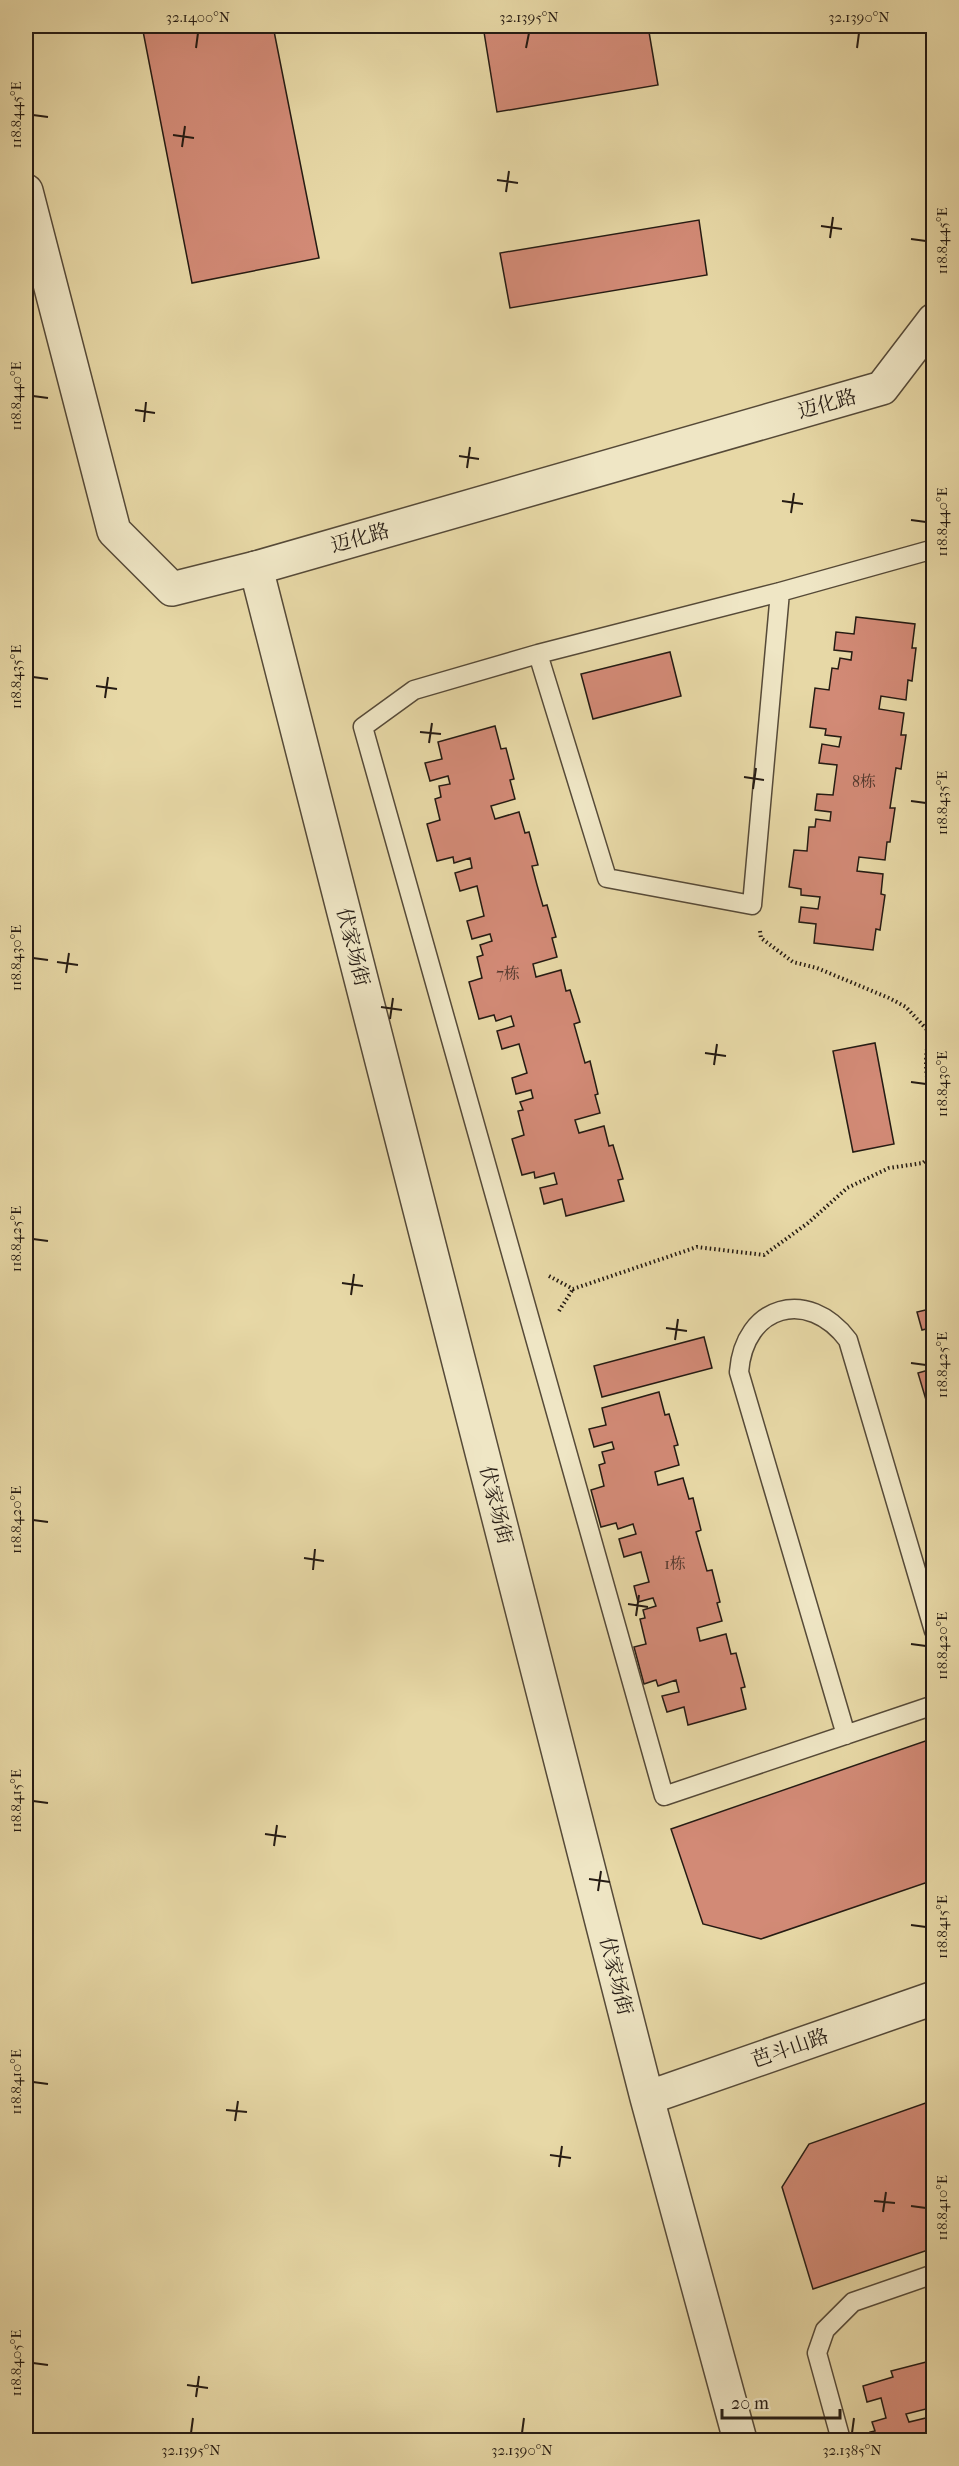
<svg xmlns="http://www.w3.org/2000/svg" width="959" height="2466" font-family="'IM FELL French Canon','Noto Serif SC',serif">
<rect width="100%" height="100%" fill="#e7d8a6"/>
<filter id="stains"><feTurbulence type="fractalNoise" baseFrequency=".00333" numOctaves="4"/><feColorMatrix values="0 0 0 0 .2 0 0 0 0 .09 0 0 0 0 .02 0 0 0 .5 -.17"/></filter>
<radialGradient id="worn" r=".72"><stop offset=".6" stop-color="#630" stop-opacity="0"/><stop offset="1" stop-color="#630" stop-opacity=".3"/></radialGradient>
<!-- building -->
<path fill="#d28a76" stroke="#251b13" stroke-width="1.5" d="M 142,26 L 273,26 L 319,258 L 192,283 Z
M 483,26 L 648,26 L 658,85 L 497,112 Z
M 699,220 L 707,275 L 510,308 L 500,253 Z
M 856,617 L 915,624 L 912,648 L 916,648 L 912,681 L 908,680 L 906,700 L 881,696 L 879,709 L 904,713 L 901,735 L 906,735 L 901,769 L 896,768 L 890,808 L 895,808 L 890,842 L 887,842 L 885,860 L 859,857 L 857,871 L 883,874 L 881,894 L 885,895 L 880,930 L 876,929 L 873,950 L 814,943 L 816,924 L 799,922 L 801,907 L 818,909 L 820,897 L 801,895 L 801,889 L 789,887 L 794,850 L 807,851 L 809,827 L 815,827 L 816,819 L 830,821 L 831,812 L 815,810 L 817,794 L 833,795 L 837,765 L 819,763 L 822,744 L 839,747 L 841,737 L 825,735 L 826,729 L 810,727 L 815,688 L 829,690 L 832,668 L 838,669 L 840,658 L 851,660 L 852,652 L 834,650 L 836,632 L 854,634 Z
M 670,652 L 681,696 L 593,719 L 581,674 Z
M 495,726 L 501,749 L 506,748 L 514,779 L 510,780 L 515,799 L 491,806 L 495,819 L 519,812 L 525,833 L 529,832 L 538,865 L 532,866 L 537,885 L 543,906 L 547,905 L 556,937 L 552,938 L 557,957 L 533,964 L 536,977 L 561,970 L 566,991 L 570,990 L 580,1022 L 574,1024 L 585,1063 L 590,1061 L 598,1094 L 595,1095 L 600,1113 L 575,1120 L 579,1133 L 604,1126 L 609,1146 L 613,1145 L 623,1179 L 618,1180 L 624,1201 L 566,1216 L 562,1199 L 544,1204 L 540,1188 L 557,1184 L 554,1173 L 535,1178 L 534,1172 L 522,1175 L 512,1139 L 524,1135 L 518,1111 L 523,1110 L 520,1102 L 533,1098 L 531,1090 L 516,1094 L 512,1078 L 527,1073 L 519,1044 L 502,1049 L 497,1031 L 514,1026 L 511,1016 L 496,1021 L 494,1015 L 479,1019 L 469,982 L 482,978 L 477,957 L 483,955 L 480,945 L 492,941 L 490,934 L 472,939 L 467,921 L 484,916 L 477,886 L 460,891 L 455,873 L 472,868 L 470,858 L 454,863 L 453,857 L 437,861 L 427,824 L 440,820 L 435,799 L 441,797 L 439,786 L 450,784 L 448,776 L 430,781 L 425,763 L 442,759 L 438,742 Z
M 875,1043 L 894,1144 L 853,1152 L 833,1051 Z
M 934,1308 L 934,1327 L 922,1330 L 917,1312 Z
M 934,1335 L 934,1409 L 929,1410 L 918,1373 L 932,1369 L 926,1347 L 933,1346 L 930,1336 Z
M 704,1337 L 712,1368 L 602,1397 L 594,1366 Z
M 659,1392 L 665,1415 L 669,1414 L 678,1445 L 674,1446 L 679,1465 L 655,1472 L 658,1485 L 683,1478 L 689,1499 L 693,1498 L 701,1530 L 696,1532 L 707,1571 L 712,1570 L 720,1602 L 717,1603 L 722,1621 L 697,1628 L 700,1641 L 726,1634 L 731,1654 L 736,1653 L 745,1687 L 741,1688 L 746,1709 L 688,1725 L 684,1707 L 667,1712 L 662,1696 L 679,1692 L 676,1680 L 658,1686 L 656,1680 L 644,1684 L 634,1647 L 646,1644 L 640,1619 L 645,1618 L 643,1610 L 656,1606 L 653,1598 L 638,1602 L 634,1586 L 649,1582 L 641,1552 L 624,1557 L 619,1539 L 636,1534 L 633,1524 L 618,1529 L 616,1523 L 601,1527 L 591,1490 L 604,1486 L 599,1465 L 605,1463 L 602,1452 L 614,1449 L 612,1442 L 594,1447 L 589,1429 L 606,1425 L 602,1408 Z
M 934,1738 L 934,1880 L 761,1939 L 703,1924 L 671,1829 Z
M 934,2100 L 934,2248 L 813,2289 L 782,2187 L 809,2144 Z
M 934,2360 L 934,2407 L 906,2414 L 909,2422 L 934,2416 L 934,2440 L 872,2440 L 870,2432 L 875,2431 L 872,2422 L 886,2418 L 881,2398 L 867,2402 L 863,2386 L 893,2377 L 891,2371 Z"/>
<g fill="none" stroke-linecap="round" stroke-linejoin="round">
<!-- service casing -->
<g stroke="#564a38" stroke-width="21">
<path id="service" d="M 934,549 L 780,592 L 538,654 L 414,690 L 363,727 L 664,1796 L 934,1705
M 538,654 L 607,878 L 752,905 L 780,592
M 846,1735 L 739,1372 C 744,1305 808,1287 848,1340 L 934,1631
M 841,2440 L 817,2353 L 825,2330 L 853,2302 L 934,2274"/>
</g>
<!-- minor casing -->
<g stroke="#564a38" stroke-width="36">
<path id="minor" d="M 256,568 L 647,2098 L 740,2440
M 647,2098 L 934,1998"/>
</g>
<!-- tertiary casing -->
<g stroke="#564a38" stroke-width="36">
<path id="tertiary" d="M 26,191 L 114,531 L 172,589 L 256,568 L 882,388 L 934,320"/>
</g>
<!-- path -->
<path stroke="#251b13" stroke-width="4" stroke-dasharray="1.5 3" stroke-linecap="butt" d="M 760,931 L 761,938 L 793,962 L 817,968 L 889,998 L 906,1007 L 930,1033
M 934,1023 C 922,1051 925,1080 934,1109
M 549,1276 L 573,1289 L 697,1247 L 764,1255 L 808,1223 L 847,1188 L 889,1168 L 923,1163 L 934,1153
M 559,1311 L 573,1289"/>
<!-- service -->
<use href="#service" stroke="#efe6c5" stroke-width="18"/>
<!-- minor -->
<use href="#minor" stroke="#efe6c5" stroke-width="33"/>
<!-- tertiary -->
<use href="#tertiary" stroke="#efe6c5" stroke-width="33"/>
</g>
<!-- ticks -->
<path fill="none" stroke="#251b13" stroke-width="2" d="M 196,48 L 198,33M 526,48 L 529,33M 857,48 L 859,33M 33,115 L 48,117M 173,135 L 194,138M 182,147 L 185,126M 497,180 L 518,183M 506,192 L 509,171M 821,226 L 842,229M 830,238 L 833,217M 911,239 L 926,241M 33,396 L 48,398M 135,410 L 155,413M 144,422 L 146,402M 459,456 L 479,459M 467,468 L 470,447M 782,501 L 803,504M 791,513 L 794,493M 911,520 L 926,522M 33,677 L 48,679M 96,686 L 117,689M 105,698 L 108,677M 420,732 L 441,734M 429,743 L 432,723M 744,777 L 764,780M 753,789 L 756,768M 911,801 L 926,803M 33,958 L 48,960M 57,962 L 78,965M 66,973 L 69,953M 381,1007 L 402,1010M 390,1019 L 393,998M 705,1053 L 726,1056M 714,1065 L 717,1044M 911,1082 L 926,1084M 33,1239 L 48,1241M 342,1283 L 363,1286M 351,1295 L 354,1274M 666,1328 L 687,1331M 675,1340 L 678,1319M 911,1363 L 926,1365M 33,1520 L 48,1522M 304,1558 L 324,1561M 313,1570 L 315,1549M 628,1604 L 648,1607M 636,1616 L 639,1595M 911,1644 L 926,1646M 33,1801 L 48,1803M 265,1834 L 286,1837M 274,1846 L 277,1825M 589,1879 L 610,1882M 598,1891 L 601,1871M 911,1925 L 926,1927M 33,2082 L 48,2084M 226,2110 L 247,2112M 235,2121 L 238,2101M 550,2155 L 571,2158M 559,2167 L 562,2146M 874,2201 L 895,2203M 911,2206 L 926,2208M 883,2212 L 886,2192M 33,2363 L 48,2365M 187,2385 L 208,2388M 196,2397 L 199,2376M 191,2433 L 193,2418M 522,2433 L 524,2418M 852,2433 L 854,2418"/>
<g text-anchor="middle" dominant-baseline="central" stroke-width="6" stroke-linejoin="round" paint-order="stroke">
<!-- number labels -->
<g font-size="16" fill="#50372c">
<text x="864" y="781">8栋</text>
<text x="508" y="973">7栋</text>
<text x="675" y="1563">1栋</text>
</g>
<!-- street labels -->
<g font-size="20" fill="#251b13" stroke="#efe6c5">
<text transform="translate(827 404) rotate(-16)">迈化路</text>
<text transform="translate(360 538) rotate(-16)">迈化路</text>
<text transform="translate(353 947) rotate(76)">伏家场街</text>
<text transform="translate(496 1505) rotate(76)">伏家场街</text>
<text transform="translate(616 1976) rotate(76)">伏家场街</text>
<text transform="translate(790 2048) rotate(-19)">芭斗山路</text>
</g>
</g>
<!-- margin -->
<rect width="959" height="2466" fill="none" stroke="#e7d8a6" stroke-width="66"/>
<!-- scale -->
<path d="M722 2409v9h118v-9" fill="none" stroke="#251b13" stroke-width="3"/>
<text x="731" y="2409" font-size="18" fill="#251b13" stroke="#efe6c5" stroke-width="4.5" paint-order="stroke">20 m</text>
<rect x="33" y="33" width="893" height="2400" fill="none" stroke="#251b13" stroke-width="2"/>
<g font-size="15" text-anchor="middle" fill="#251b13">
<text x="198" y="22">32.1400°N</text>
<text x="529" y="22">32.1395°N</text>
<text x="859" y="22">32.1390°N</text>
<text transform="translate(16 115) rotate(-90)" y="5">118.8445°E</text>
<text transform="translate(942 241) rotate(-90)" y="5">118.8445°E</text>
<text transform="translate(16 396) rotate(-90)" y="5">118.8440°E</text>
<text transform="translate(942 522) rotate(-90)" y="5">118.8440°E</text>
<text transform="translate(16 677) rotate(-90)" y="5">118.8435°E</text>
<text transform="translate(942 803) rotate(-90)" y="5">118.8435°E</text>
<text transform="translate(16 958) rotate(-90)" y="5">118.8430°E</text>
<text transform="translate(942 1084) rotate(-90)" y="5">118.8430°E</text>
<text transform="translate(16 1239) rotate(-90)" y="5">118.8425°E</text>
<text transform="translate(942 1365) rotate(-90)" y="5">118.8425°E</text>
<text transform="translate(16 1520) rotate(-90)" y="5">118.8420°E</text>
<text transform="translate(942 1646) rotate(-90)" y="5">118.8420°E</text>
<text transform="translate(16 1801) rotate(-90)" y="5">118.8415°E</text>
<text transform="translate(942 1927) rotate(-90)" y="5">118.8415°E</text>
<text transform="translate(16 2082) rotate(-90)" y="5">118.8410°E</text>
<text transform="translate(942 2208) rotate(-90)" y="5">118.8410°E</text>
<text transform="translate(16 2363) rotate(-90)" y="5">118.8405°E</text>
<text x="191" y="2455">32.1395°N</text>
<text x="522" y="2455">32.1390°N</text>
<text x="852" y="2455">32.1385°N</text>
</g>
<rect width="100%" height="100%" filter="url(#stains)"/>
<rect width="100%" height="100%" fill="url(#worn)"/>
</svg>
